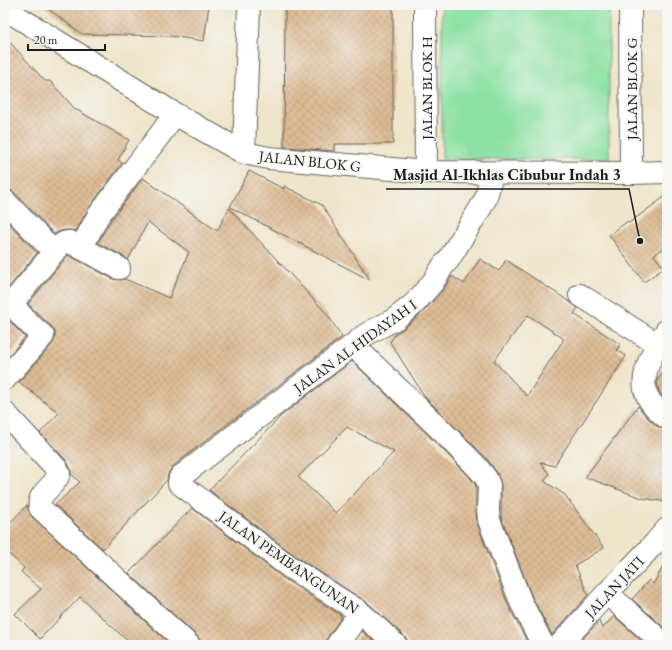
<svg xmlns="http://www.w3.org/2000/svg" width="672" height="650" font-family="'EB Garamond',serif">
<defs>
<pattern id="building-cross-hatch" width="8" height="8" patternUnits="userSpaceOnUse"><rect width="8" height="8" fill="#ddbc95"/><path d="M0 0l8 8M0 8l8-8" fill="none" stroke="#bda180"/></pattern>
</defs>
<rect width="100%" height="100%" fill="#f6f6f2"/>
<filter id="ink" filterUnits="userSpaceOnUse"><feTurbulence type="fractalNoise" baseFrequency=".025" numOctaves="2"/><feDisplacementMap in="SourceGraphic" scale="8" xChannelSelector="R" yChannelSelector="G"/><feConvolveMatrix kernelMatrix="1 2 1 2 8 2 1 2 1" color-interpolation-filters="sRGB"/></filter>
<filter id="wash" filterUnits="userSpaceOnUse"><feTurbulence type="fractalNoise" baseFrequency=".012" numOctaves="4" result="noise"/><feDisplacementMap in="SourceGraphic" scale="16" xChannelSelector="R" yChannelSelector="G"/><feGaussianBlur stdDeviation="0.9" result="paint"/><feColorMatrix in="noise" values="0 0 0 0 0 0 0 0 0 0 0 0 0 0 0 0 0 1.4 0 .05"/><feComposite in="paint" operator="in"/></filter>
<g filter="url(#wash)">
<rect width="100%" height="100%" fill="#efe5cb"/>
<!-- garden -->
<path fill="#8ce1a3" stroke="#547e60" d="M 442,5 L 609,5 L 609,159 L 442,159 Z"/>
<g id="blocks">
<!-- building -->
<path fill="url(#building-cross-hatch)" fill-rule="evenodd" d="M 43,5 L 209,5 L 204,41 L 170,36 L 82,34 Z
M 285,5 L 393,5 L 393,144 L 334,144 L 334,151 L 284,147 Z
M 5,37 L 45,81 L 50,81 L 75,109 L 129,140 L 118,160 L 122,163 L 88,209 L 76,231 L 70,230 L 65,230 L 60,231 L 54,234 L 14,192 L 9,189 L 5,189 Z
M 249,171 L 284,189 L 284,186 L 322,205 L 370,280 L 230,207 Z
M 143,178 L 217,231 L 229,208 L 327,314 L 342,337 L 196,448 L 172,467 L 168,474 L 167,480 L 103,549 L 55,505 L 80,482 L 71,474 L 71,469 L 66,460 L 40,433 L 59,413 L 19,382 L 52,344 L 55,338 L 55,332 L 52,327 L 35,311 L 28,304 L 68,255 L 113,279 L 120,280 L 125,279 L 169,298 L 189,252 L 148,222 L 128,260 L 125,257 L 98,243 L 109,223 Z
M 667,195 L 667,246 L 654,255 L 664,268 L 644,282 L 609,235 L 628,221 L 629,223 Z
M 5,219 L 37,253 L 5,292 Z
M 480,259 L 499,271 L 506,260 L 570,302 L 578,308 L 574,314 L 620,344 L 617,350 L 626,356 L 554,466 L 540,462 L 549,474 L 544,481 L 565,495 L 604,548 L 575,565 L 588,595 L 552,635 L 532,597 L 501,517 L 501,485 L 497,473 L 487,459 L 425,397 L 390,342 L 396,333 L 403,329 L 423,312 L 443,290 L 452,276 L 464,284 ZM 528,315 L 564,339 L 527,396 L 494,361 Z
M 5,314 L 12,324 L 25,337 L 5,360 Z
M 352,361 L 435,442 L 469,476 L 475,484 L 476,487 L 476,510 L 477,524 L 509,607 L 529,645 L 408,645 L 408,641 L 404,636 L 368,603 L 298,558 L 209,490 L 281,416 ZM 347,427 L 394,452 L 336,513 L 298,477 Z
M 667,367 L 667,402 L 659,392 L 657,382 L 657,380 Z
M 638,406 L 644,414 L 655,425 L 660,428 L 667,430 L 667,502 L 642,498 L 585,477 Z
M 27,505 L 28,509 L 32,517 L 171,645 L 132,645 L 80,597 L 40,639 L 15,614 L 41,589 L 21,572 L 24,568 L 5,550 L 5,528 Z
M 192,508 L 283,578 L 342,616 L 327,638 L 325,645 L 201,645 L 201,641 L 197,636 L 129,573 Z
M 667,560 L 667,630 L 632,599 L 649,580 L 653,584 Z
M 614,616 L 646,645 L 577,645 L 599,621 L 602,629 Z
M 362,631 L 378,645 L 352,645 Z"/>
</g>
</g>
<g filter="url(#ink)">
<use href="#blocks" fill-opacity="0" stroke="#666259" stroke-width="1"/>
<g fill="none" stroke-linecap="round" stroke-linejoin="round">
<!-- street casing -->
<g stroke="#666259" stroke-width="24">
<path id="street" d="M 425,5 L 426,172
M 630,5 L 631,173
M 5,9 L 175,114 L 244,153 L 269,158 L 426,172 L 631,173 L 667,172
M 244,153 L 249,5
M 5,201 L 54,252
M 81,248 L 98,216 L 159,136 L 175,114
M 580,295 L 657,344
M 667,330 C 657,344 641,371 645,389 C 647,401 658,411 667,418
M 353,345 L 444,433 L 478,468 L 486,478 L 489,485 L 488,510 L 489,520 L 521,602 L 543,645
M 5,379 L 43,336 C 33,327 17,314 13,302 L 54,252 C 59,247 63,241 70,242 L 119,268
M 5,413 L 57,469 L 59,474 C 54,488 37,492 40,508 L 189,645
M 607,593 L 665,645
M 337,645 L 360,612
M 396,645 L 360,612 L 291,568 L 179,483 L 180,477 L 353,345 L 365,335 L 395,319 L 414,304 L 433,282 L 443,266 L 449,259 L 481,207 L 486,198 L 492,173
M 560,645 L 607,593 L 654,544 L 667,529"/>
</g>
<!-- street -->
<use href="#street" stroke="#fff" stroke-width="22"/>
</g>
</g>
<g text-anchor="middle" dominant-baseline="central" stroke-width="3" stroke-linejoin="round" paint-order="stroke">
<!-- street labels -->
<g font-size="15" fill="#1c1c1c" stroke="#f6f6f2">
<text transform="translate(426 88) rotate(-90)">JALAN BLOK H</text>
<text transform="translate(631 89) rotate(-90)">JALAN BLOK G</text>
<text transform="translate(310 161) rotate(6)">JALAN BLOK G</text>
<text transform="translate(355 346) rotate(-36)">JALAN AL HIDAYAH I</text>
<text transform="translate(289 562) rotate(35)">JALAN PEMBANGUNAN</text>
<text transform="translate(614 587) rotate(-47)">JALAN JATI</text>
</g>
</g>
<!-- callouts -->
<path fill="none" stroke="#1c1c1c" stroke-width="1.5" d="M640 241L629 189H386"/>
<circle fill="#1c1c1c" stroke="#f6f6f2" stroke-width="1.5" cx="640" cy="241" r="4"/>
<g font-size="16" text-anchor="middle" font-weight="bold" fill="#1c1c1c" stroke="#f6f6f2" stroke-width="3" stroke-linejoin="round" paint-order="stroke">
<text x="507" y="180">Masjid Al-Ikhlas Cibubur Indah 3</text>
</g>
<!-- margin -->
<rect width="672" height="650" fill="none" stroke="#f6f6f2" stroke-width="20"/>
<!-- scale -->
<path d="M28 44v6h77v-6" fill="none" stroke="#1c1c1c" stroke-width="2"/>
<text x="34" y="44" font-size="12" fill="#1c1c1c" stroke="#f6f6f2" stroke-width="3" paint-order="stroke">20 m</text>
</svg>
